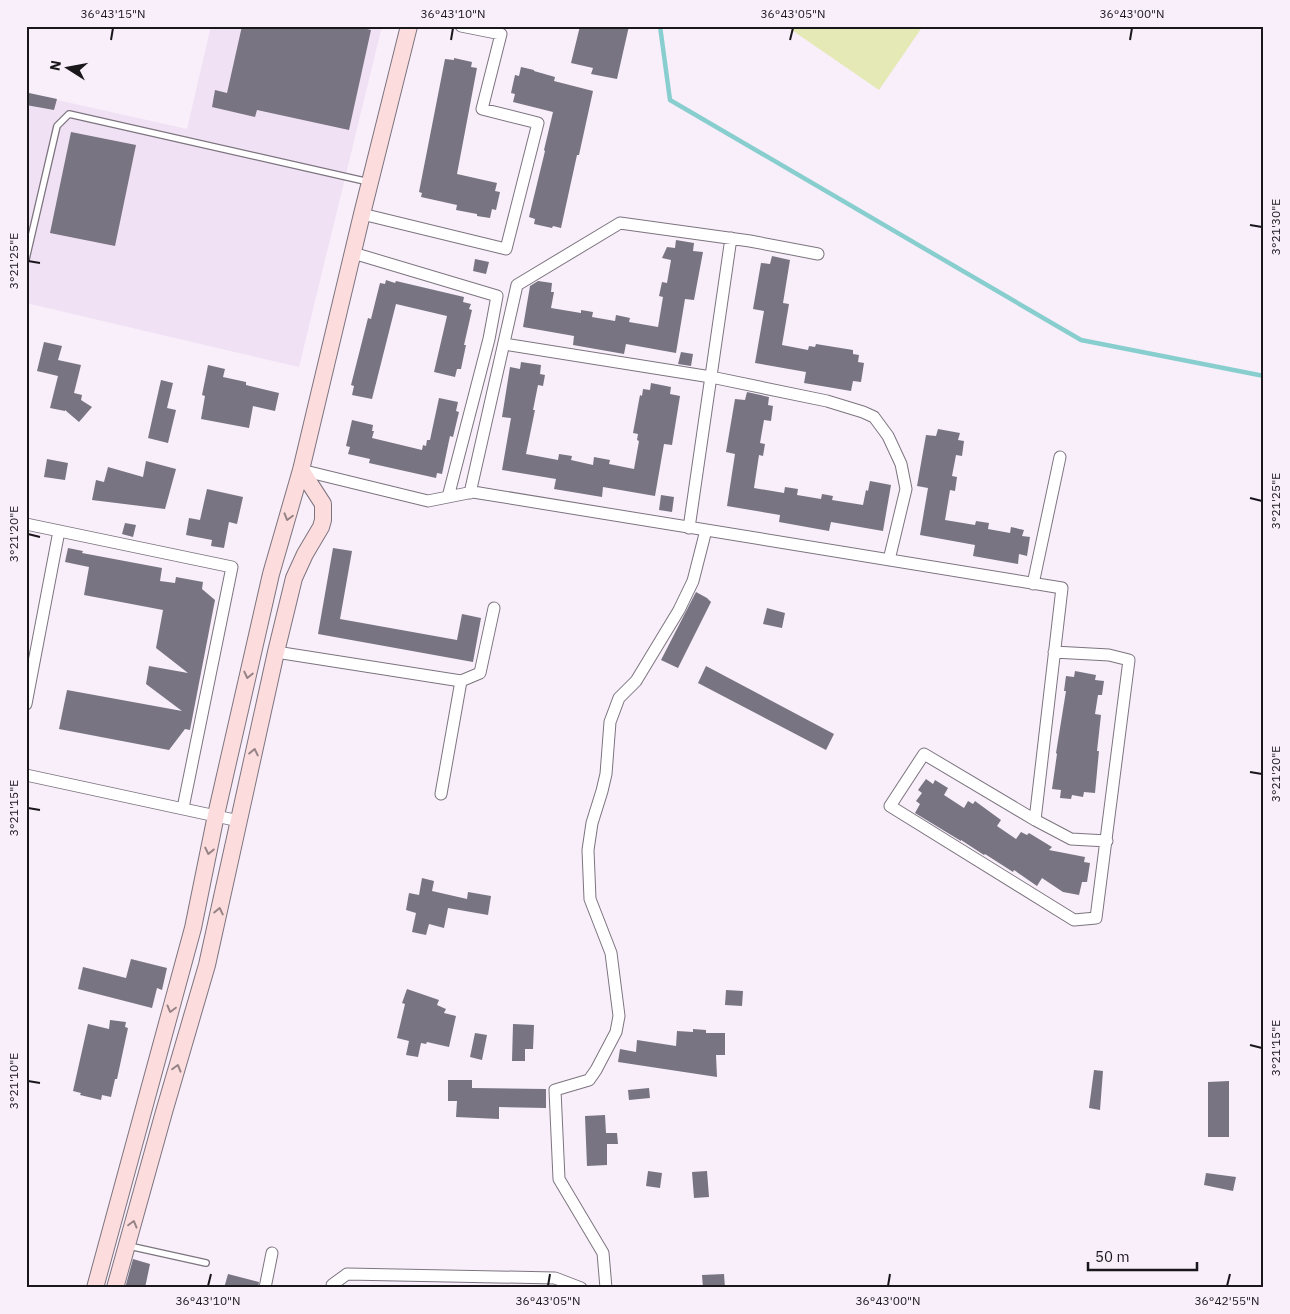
<svg xmlns="http://www.w3.org/2000/svg" width="1290" height="1314" font-family="'IBM Plex Sans',sans-serif">
<rect width="100%" height="100%" fill="#f8effb"/>
<!-- built -->
<path fill="#f0e1f4" d="M 211,26 L 382,26 L 299,367 L 26,303 L 26,93 L 187,129 Z"/>
<!-- green -->
<path fill="#e4e9b5" d="M 786,26 L 923,26 L 879,90 Z"/>
<g fill="none" stroke-linecap="round" stroke-linejoin="round">
<!-- stream -->
<path stroke="#89cece" stroke-width="4.5" d="M 660,26 L 670,100 L 1081,340 L 1264,376"/>
</g>
<!-- building -->
<path fill="#787481" d="M 242,26 L 355,26 L 371,30 L 349,130 L 257,110 L 255,117 L 212,107 L 215,90 L 227,93 Z
M 580,26 L 629,26 L 617,79 L 591,74 L 593,68 L 571,63 Z
M 454,58 L 472,62 L 471,67 L 477,68 L 457,174 L 497,183 L 495,191 L 500,192 L 496,210 L 492,209 L 490,218 L 477,216 L 477,214 L 456,210 L 457,205 L 421,197 L 422,193 L 419,192 L 445,59 L 454,60 Z
M 521,67 L 534,70 L 534,71 L 555,77 L 554,81 L 593,91 L 579,155 L 577,155 L 561,228 L 553,226 L 552,228 L 534,224 L 535,219 L 529,217 L 545,151 L 544,150 L 553,112 L 513,102 L 515,94 L 511,93 L 515,75 L 519,76 Z
M 29,93 L 57,99 L 54,110 L 26,105 Z
M 71,132 L 136,145 L 115,246 L 50,233 Z
M 676,240 L 694,243 L 693,251 L 703,252 L 694,300 L 685,299 L 676,353 L 626,344 L 624,354 L 573,345 L 574,336 L 523,327 L 530,286 L 538,281 L 552,283 L 551,292 L 554,292 L 551,308 L 581,313 L 581,310 L 593,312 L 592,317 L 615,321 L 616,315 L 630,318 L 629,322 L 658,327 L 663,297 L 659,296 L 662,282 L 667,283 L 671,260 L 662,258 L 667,247 L 675,248 Z
M 772,256 L 790,260 L 783,303 L 789,304 L 782,345 L 808,350 L 809,346 L 815,347 L 816,344 L 853,350 L 853,354 L 859,355 L 858,362 L 864,363 L 861,382 L 853,381 L 851,391 L 804,383 L 806,372 L 755,363 L 764,311 L 753,309 L 761,263 L 770,264 Z
M 475,259 L 489,262 L 486,274 L 473,271 Z
M 386,280 L 395,283 L 396,281 L 464,297 L 463,302 L 471,304 L 469,309 L 472,310 L 464,345 L 466,345 L 461,369 L 457,369 L 455,377 L 434,372 L 447,316 L 396,304 L 372,399 L 352,395 L 354,386 L 351,385 L 368,318 L 371,319 L 380,283 L 385,284 Z
M 44,342 L 62,346 L 58,360 L 81,365 L 74,393 L 82,395 L 81,400 L 92,407 L 79,422 L 65,410 L 65,411 L 50,408 L 58,376 L 37,371 Z
M 681,352 L 693,354 L 691,366 L 678,364 Z
M 521,362 L 541,365 L 540,374 L 545,375 L 543,386 L 538,385 L 533,410 L 535,410 L 526,454 L 558,460 L 559,454 L 572,456 L 571,460 L 593,465 L 594,457 L 610,460 L 609,464 L 634,469 L 639,441 L 637,440 L 638,434 L 633,433 L 640,395 L 642,396 L 643,389 L 650,390 L 651,383 L 671,387 L 670,394 L 680,396 L 672,445 L 664,444 L 655,496 L 603,487 L 602,497 L 554,489 L 556,479 L 502,470 L 511,418 L 502,417 L 510,367 L 520,369 Z
M 208,365 L 225,369 L 223,377 L 246,382 L 246,385 L 279,393 L 275,411 L 253,406 L 249,428 L 201,419 L 205,396 L 202,395 Z
M 161,380 L 173,383 L 167,408 L 176,410 L 168,443 L 148,438 Z
M 747,392 L 769,397 L 768,405 L 773,406 L 771,421 L 764,420 L 760,443 L 765,444 L 763,456 L 759,455 L 754,488 L 784,493 L 785,487 L 798,489 L 797,495 L 821,499 L 822,494 L 833,496 L 832,500 L 863,505 L 866,490 L 868,491 L 870,481 L 891,485 L 883,531 L 831,522 L 829,531 L 779,522 L 780,515 L 727,506 L 735,454 L 726,452 L 735,399 L 745,400 Z
M 439,398 L 458,402 L 456,411 L 459,412 L 453,437 L 450,436 L 442,474 L 437,473 L 436,478 L 369,463 L 370,459 L 348,454 L 350,447 L 346,446 L 352,420 L 373,425 L 372,431 L 374,431 L 372,438 L 422,450 L 423,445 L 426,446 L 427,440 L 430,440 Z
M 938,429 L 960,433 L 958,440 L 964,441 L 962,456 L 956,455 L 952,476 L 957,477 L 955,491 L 950,490 L 945,520 L 975,525 L 976,521 L 989,523 L 988,529 L 1010,533 L 1011,527 L 1024,530 L 1022,536 L 1030,537 L 1027,556 L 1019,554 L 1018,564 L 973,556 L 975,545 L 920,535 L 928,488 L 917,486 L 926,435 L 936,436 Z
M 47,459 L 68,463 L 65,480 L 44,477 Z
M 146,461 L 176,469 L 165,509 L 92,500 L 96,480 L 104,482 L 108,467 L 143,477 Z
M 207,489 L 243,497 L 237,524 L 229,522 L 224,548 L 211,546 L 212,540 L 186,535 L 189,518 L 200,520 Z
M 661,495 L 674,497 L 672,512 L 659,510 Z
M 125,523 L 136,525 L 133,537 L 122,534 Z
M 68,548 L 83,551 L 82,553 L 162,568 L 160,581 L 175,583 L 176,577 L 203,582 L 202,589 L 215,600 L 190,730 L 185,729 L 169,750 L 59,729 L 67,690 L 182,711 L 146,684 L 149,666 L 188,673 L 156,648 L 163,610 L 84,595 L 89,567 L 65,562 Z
M 333,548 L 352,551 L 340,619 L 457,640 L 462,614 L 481,618 L 473,662 L 318,634 Z
M 696,592 L 707,598 L 711,602 L 678,668 L 661,660 Z
M 767,608 L 785,613 L 782,628 L 763,624 Z
M 706,666 L 834,734 L 826,750 L 698,683 Z
M 1075,671 L 1096,675 L 1095,680 L 1104,681 L 1102,695 L 1098,695 L 1095,714 L 1101,715 L 1097,751 L 1099,751 L 1095,793 L 1084,792 L 1083,797 L 1072,795 L 1071,799 L 1060,798 L 1061,790 L 1052,789 L 1057,754 L 1056,753 L 1066,691 L 1064,691 L 1066,676 L 1074,677 Z
M 926,779 L 933,784 L 935,780 L 948,788 L 944,795 L 964,808 L 968,801 L 973,804 L 975,801 L 1001,820 L 997,826 L 1016,839 L 1021,832 L 1027,835 L 1029,833 L 1052,847 L 1049,850 L 1085,857 L 1084,862 L 1090,863 L 1087,882 L 1082,882 L 1079,895 L 1063,892 L 1042,878 L 1037,886 L 1014,870 L 1013,872 L 985,854 L 984,855 L 961,840 L 961,841 L 915,813 L 920,804 L 916,801 L 922,793 L 918,790 Z
M 422,878 L 434,881 L 432,891 L 467,899 L 468,892 L 491,896 L 488,915 L 448,908 L 444,928 L 429,924 L 426,935 L 412,932 L 416,913 L 406,910 L 409,893 L 419,895 Z
M 131,959 L 167,968 L 162,990 L 157,988 L 152,1008 L 78,989 L 83,967 L 126,978 Z
M 407,989 L 439,1000 L 437,1005 L 446,1009 L 444,1013 L 456,1016 L 449,1047 L 427,1042 L 426,1044 L 421,1043 L 418,1057 L 406,1055 L 409,1041 L 397,1038 L 405,1004 L 402,1003 Z
M 726,990 L 743,991 L 742,1006 L 725,1005 Z
M 110,1020 L 126,1022 L 125,1027 L 128,1028 L 117,1079 L 115,1079 L 111,1097 L 102,1095 L 101,1100 L 80,1095 L 81,1093 L 73,1091 L 88,1024 L 109,1029 Z
M 513,1024 L 534,1025 L 533,1049 L 525,1049 L 525,1061 L 512,1061 Z
M 693,1029 L 706,1030 L 706,1033 L 725,1033 L 725,1055 L 716,1055 L 717,1077 L 618,1062 L 620,1049 L 636,1052 L 637,1040 L 676,1046 L 677,1031 L 693,1032 Z
M 475,1033 L 487,1035 L 482,1060 L 470,1057 Z
M 1094,1070 L 1103,1071 L 1100,1110 L 1089,1108 Z
M 448,1080 L 472,1080 L 472,1088 L 546,1089 L 546,1108 L 499,1107 L 499,1119 L 456,1117 L 457,1101 L 448,1101 Z
M 1229,1081 L 1229,1137 L 1208,1137 L 1208,1082 Z
M 649,1088 L 650,1098 L 629,1100 L 628,1090 Z
M 605,1115 L 606,1133 L 617,1133 L 618,1144 L 607,1144 L 607,1165 L 587,1166 L 585,1116 Z
M 648,1171 L 662,1173 L 660,1188 L 646,1186 Z
M 707,1171 L 709,1197 L 694,1198 L 692,1172 Z
M 1206,1173 L 1236,1177 L 1233,1191 L 1204,1185 Z
M 133,1259 L 150,1264 L 145,1288 L 125,1288 Z
M 228,1274 L 259,1282 L 258,1288 L 224,1288 Z
M 724,1274 L 725,1288 L 703,1288 L 702,1275 Z"/>
<g fill="none" stroke-linecap="round" stroke-linejoin="round">
<!-- lane casing -->
<g stroke="#7c747f" stroke-width="8">
<path id="lane" d="M 26,259 L 57,126 L 69,114 L 369,182
M 129,1246 L 206,1263"/>
</g>
<!-- street casing -->
<g stroke="#7c747f" stroke-width="13">
<path id="street" d="M 362,214 L 506,249 L 538,123 L 482,109 L 501,34 L 461,26
M 353,253 L 497,296 L 489,339 L 448,497
M 504,344 L 711,377 L 827,401 L 863,412 L 874,417 L 888,436 L 901,464 L 906,489 L 889,560
M 301,470 L 428,501 L 473,492 L 1062,588 L 1035,820
M 470,493 L 517,285 L 620,223 L 750,241 L 818,254
M 26,524 L 232,567 L 183,808
M 689,528 L 731,238
M 1033,584 L 1060,457
M 276,652 L 461,681 L 441,794
M 1054,652 L 1109,655 L 1129,660 L 1096,918 L 1074,920 L 890,806 L 924,754 L 1035,820 L 1071,839 L 1107,841
M 461,681 L 480,673 L 494,608
M 26,704 L 59,531
M 26,775 L 239,821
M 265,1288 L 272,1253
M 332,1288 L 332,1285 L 347,1274 L 555,1278 L 581,1288
M 606,1288 L 603,1253 L 559,1179 L 555,1090 L 589,1080 L 596,1070 L 616,1032 L 619,1016 L 611,953 L 590,899 L 588,850 L 592,823 L 602,791 L 606,774 L 610,722 L 619,698 L 636,681 L 679,610 L 693,581 L 706,530"/>
</g>
<!-- secondary casing -->
<g stroke="#7c747f" stroke-width="18">
<path id="secondary" d="M 95,1288 L 193,928 L 216,815 L 271,574 L 301,470 L 362,214 L 409,26
M 115,1288 L 164,1112 L 207,965 L 276,652 L 294,578 L 305,554 L 321,527 L 323,520 L 323,504 L 301,470"/>
</g>
<!-- lane -->
<use href="#lane" stroke="#fff" stroke-width="5.5"/>
<!-- street -->
<use href="#street" stroke="#fff" stroke-width="11"/>
<!-- secondary -->
<use href="#secondary" stroke="#fcdcdd" stroke-width="16"/>
</g>
<!-- one-way arrows -->
<defs><path id="oneway-chevron" d="M-2-3.5L2.5 0L-2 3.5" fill="none" stroke-width="1.6" stroke-linecap="round" stroke-linejoin="round" transform="scale(1.25)"/></defs>
<g stroke="#968386">
<use href="#oneway-chevron" transform="translate(288 517) rotate(106)"/>
<use href="#oneway-chevron" transform="translate(248 675) rotate(103)"/>
<use href="#oneway-chevron" transform="translate(254 752) rotate(-78)"/>
<use href="#oneway-chevron" transform="translate(209 851) rotate(102)"/>
<use href="#oneway-chevron" transform="translate(219 911) rotate(-78)"/>
<use href="#oneway-chevron" transform="translate(171 1009) rotate(105)"/>
<use href="#oneway-chevron" transform="translate(177 1068) rotate(-74)"/>
<use href="#oneway-chevron" transform="translate(133 1224) rotate(-75)"/>
</g>
<!-- ticks -->
<path fill="none" stroke="#1a171b" stroke-width="2" d="M 111,40 L 113,28M 451,40 L 453,28M 790,40 L 793,28M 1130,40 L 1132,28M 1250,225 L 1262,227M 28,261 L 40,263M 1250,498 L 1262,501M 28,534 L 40,537M 1250,772 L 1262,774M 28,808 L 40,810M 1250,1045 L 1262,1048M 28,1081 L 40,1083M 208,1286 L 211,1274M 548,1286 L 550,1274M 888,1286 L 890,1274M 1227,1286 L 1230,1274"/>
<!-- border -->
<rect width="1290" height="1314" fill="none" stroke="#f8effb" stroke-width="55"/>
<!-- north arrow -->
<g transform="translate(68 68) rotate(281)" stroke="#f8effb" stroke-width="4" paint-order="stroke">
<path d="M0-4L9 19L0 12L-9 19Z" fill="#1a171b"/>
<text y="-8" font-size="14" font-weight="bold" text-anchor="middle" fill="#1a171b">N</text>
</g>
<!-- scale -->
<path d="M1088 1262v8h109v-8" fill="none" stroke="#1a171b" stroke-width="2.5"/>
<text x="1095" y="1262" font-size="15" fill="#1a171b" stroke="#f8effb" stroke-width="4" paint-order="stroke">50 m</text>
<rect x="28" y="28" width="1234" height="1258" fill="none" stroke="#1a171b" stroke-width="2"/>
<g font-size="12" text-anchor="middle" fill="#1a171b">
<text x="113" y="18">36°43'15"N</text>
<text x="453" y="18">36°43'10"N</text>
<text x="793" y="18">36°43'05"N</text>
<text x="1132" y="18">36°43'00"N</text>
<text transform="translate(1276 227) rotate(-90)" y="4">3°21'30"E</text>
<text transform="translate(14 261) rotate(-90)" y="4">3°21'25"E</text>
<text transform="translate(1276 501) rotate(-90)" y="4">3°21'25"E</text>
<text transform="translate(14 534) rotate(-90)" y="4">3°21'20"E</text>
<text transform="translate(1276 774) rotate(-90)" y="4">3°21'20"E</text>
<text transform="translate(14 808) rotate(-90)" y="4">3°21'15"E</text>
<text transform="translate(1276 1048) rotate(-90)" y="4">3°21'15"E</text>
<text transform="translate(14 1081) rotate(-90)" y="4">3°21'10"E</text>
<text x="208" y="1305">36°43'10"N</text>
<text x="548" y="1305">36°43'05"N</text>
<text x="888" y="1305">36°43'00"N</text>
<text x="1227" y="1305">36°42'55"N</text>
</g>
</svg>
